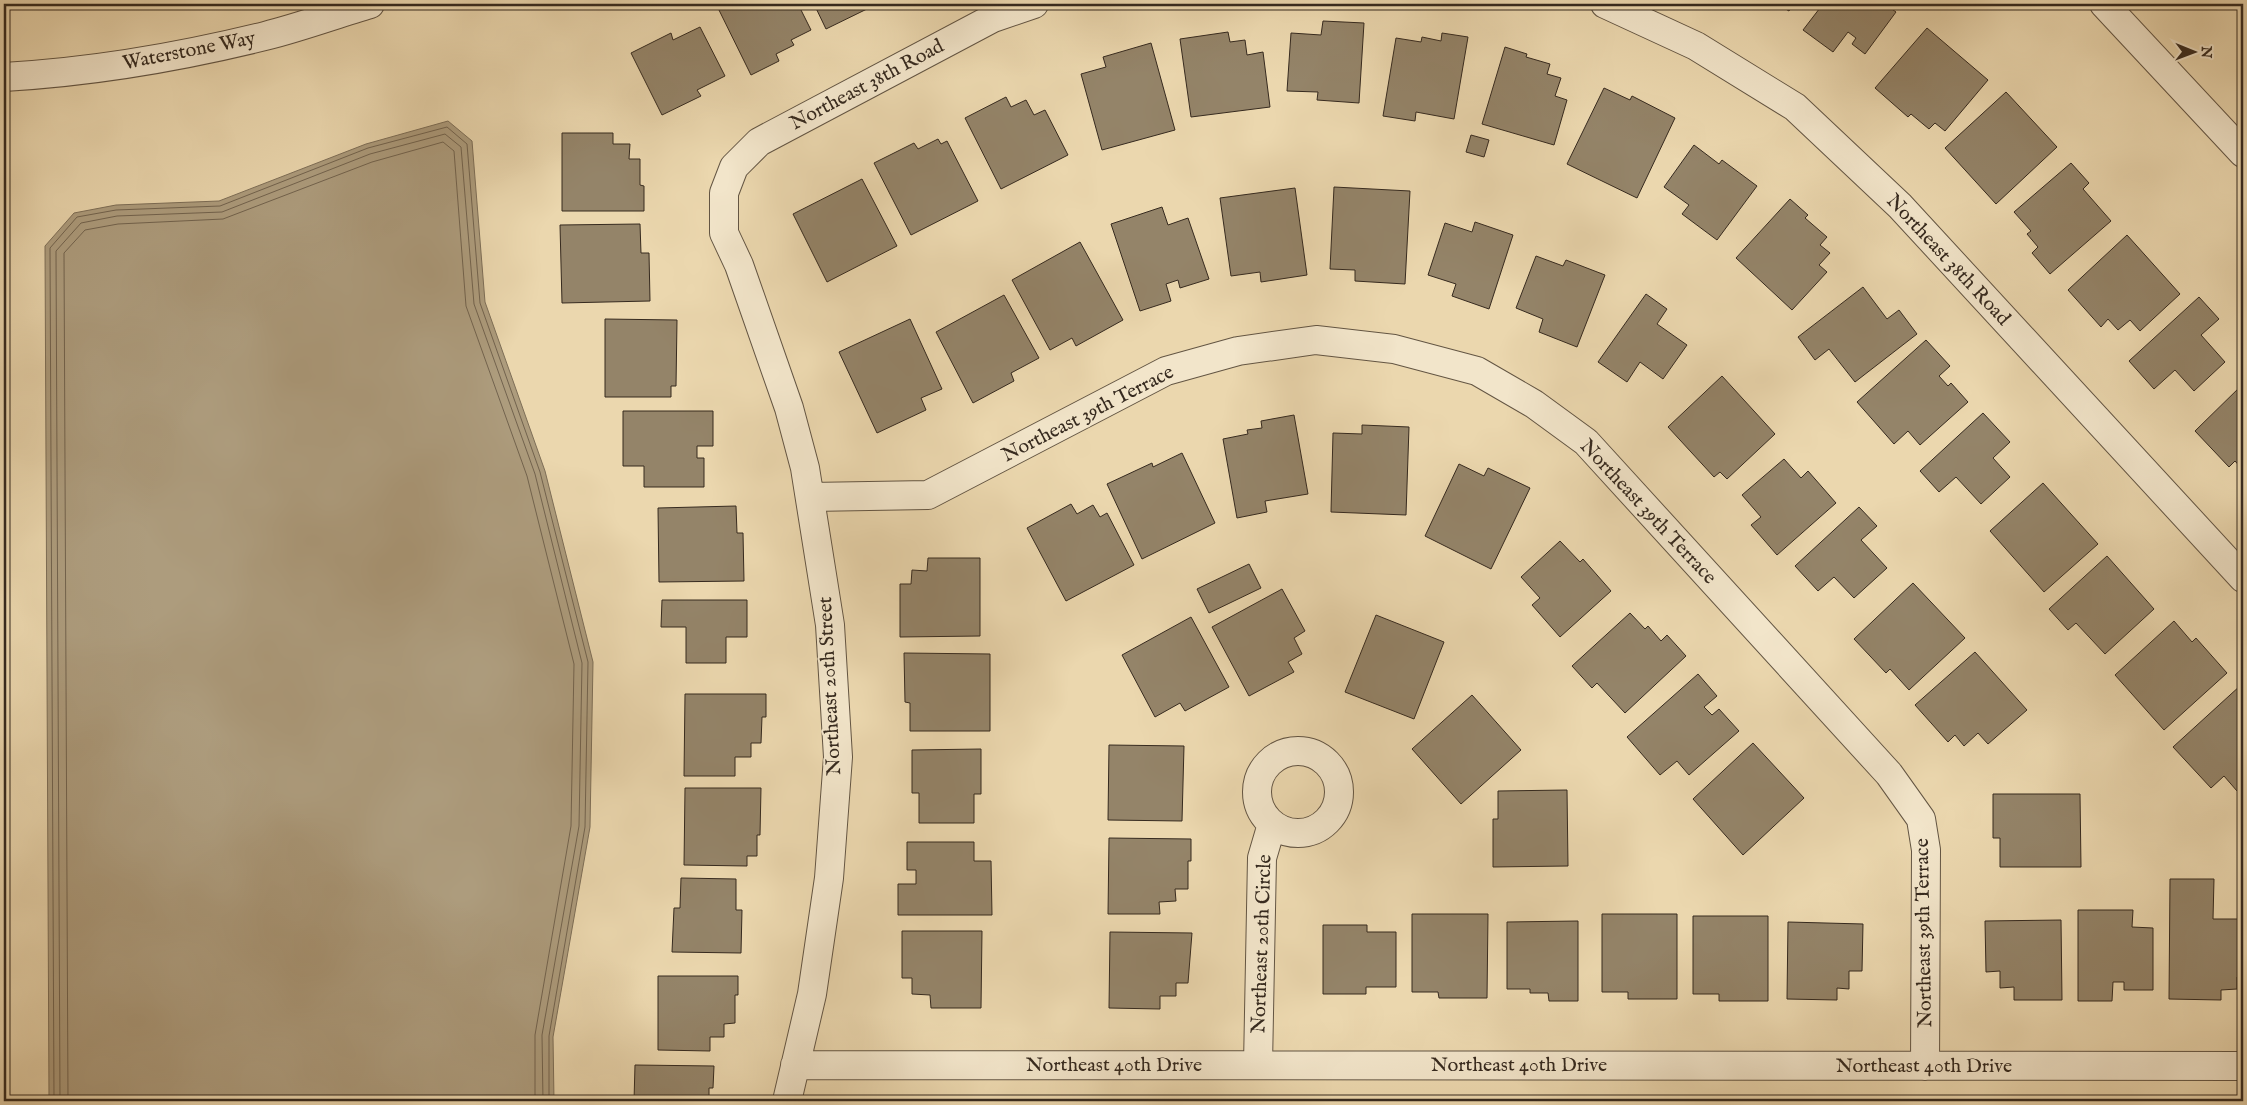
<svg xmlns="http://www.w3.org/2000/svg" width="2247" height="1105" font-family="'IM FELL English',serif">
<rect width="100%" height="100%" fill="#ebd7ae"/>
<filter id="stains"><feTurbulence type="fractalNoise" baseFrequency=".004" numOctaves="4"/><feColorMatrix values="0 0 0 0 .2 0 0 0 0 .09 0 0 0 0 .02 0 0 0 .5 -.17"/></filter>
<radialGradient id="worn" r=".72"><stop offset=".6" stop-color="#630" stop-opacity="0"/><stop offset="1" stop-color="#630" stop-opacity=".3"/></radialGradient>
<!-- water -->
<path fill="#ad9c7d" stroke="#7d6e57" d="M 448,121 L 472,141 L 485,302 L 545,471 L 593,662 L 590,827 L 553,1037 L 554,1101 L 49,1101 L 45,246 L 74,213 L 116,205 L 219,201 L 366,144 Z"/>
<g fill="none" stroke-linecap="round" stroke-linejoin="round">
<!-- shore -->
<path stroke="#72634e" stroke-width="1" d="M 54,1101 L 50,248 L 77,217 L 116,210 L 220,206 L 368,148 L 447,127 L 467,144 L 480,303 L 540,472 L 588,662 L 585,827 L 549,1036 L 549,1101
M 60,1101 L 56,251 L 81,223 L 117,216 L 222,212 L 370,154 L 445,134 L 461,147 L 474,304 L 535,474 L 582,663 L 579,826 L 542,1035 L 543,1101
M 68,1101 L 64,253 L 85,230 L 118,224 L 223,219 L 372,162 L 443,142 L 454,151 L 466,306 L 527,476 L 574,664 L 571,826 L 535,1035 L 535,1101"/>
</g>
<!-- building -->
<path fill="#948469" stroke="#362a1f" d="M 716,4 L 798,4 L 811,30 L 791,40 L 794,45 L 776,54 L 779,61 L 751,75 Z
M 814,4 L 870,4 L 871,7 L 826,29 Z
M 1777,4 L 1793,4 L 1789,11 Z
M 1823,4 L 1885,4 L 1896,12 L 1865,54 L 1852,44 L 1856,38 L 1848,32 L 1833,52 L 1803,30 Z
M 1323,21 L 1364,23 L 1359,103 L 1317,100 L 1318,92 L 1287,91 L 1291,33 L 1321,35 Z
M 700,27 L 725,76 L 697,90 L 701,96 L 662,115 L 631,53 L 671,33 L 673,40 Z
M 1927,28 L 1988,80 L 1945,131 L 1935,123 L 1929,129 L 1911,114 L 1908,117 L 1875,88 Z
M 1228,32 L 1230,42 L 1245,40 L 1247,55 L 1263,52 L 1270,107 L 1191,117 L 1180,39 Z
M 1442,33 L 1468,37 L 1454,119 L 1416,112 L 1415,121 L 1383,116 L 1396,38 L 1421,42 L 1422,37 L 1441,41 Z
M 1151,43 L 1175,130 L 1102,150 L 1081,74 L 1106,67 L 1103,57 Z
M 1505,47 L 1527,54 L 1526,57 L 1550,64 L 1547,74 L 1561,78 L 1555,96 L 1567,100 L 1554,145 L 1482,124 Z
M 1604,88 L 1630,100 L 1632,96 L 1675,118 L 1637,198 L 1567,164 Z
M 2006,92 L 2057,147 L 1996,204 L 1945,148 Z
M 1006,97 L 1011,107 L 1026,100 L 1034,115 L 1045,110 L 1068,155 L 1001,189 L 965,118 Z
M 562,133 L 613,133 L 613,144 L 630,144 L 629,159 L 640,159 L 640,185 L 644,186 L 644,211 L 562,211 Z
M 1471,135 L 1489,140 L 1484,157 L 1466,152 Z
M 938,139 L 941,144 L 947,141 L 978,201 L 911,235 L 874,163 L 914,143 L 918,149 Z
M 1694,145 L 1719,164 L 1722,160 L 1757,186 L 1717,240 L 1682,214 L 1689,205 L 1664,187 Z
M 2071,163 L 2089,183 L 2083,189 L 2111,221 L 2050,274 L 2032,253 L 2038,247 L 2027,234 L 2031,231 L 2014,212 Z
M 862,179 L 897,246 L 827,282 L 793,214 Z
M 1334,187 L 1410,191 L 1405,284 L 1355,281 L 1355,270 L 1330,269 Z
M 1295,188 L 1307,275 L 1261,282 L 1260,272 L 1231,276 L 1220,198 Z
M 1790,199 L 1808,215 L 1805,218 L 1827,237 L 1820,245 L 1830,253 L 1819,265 L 1827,272 L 1792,310 L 1736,258 Z
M 1162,207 L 1168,225 L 1188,218 L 1209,279 L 1180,288 L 1178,280 L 1166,284 L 1171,301 L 1140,311 L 1111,224 Z
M 1475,222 L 1513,235 L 1489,309 L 1452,296 L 1456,284 L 1428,275 L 1445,223 L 1472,232 Z
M 640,224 L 641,253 L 649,253 L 650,301 L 562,303 L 560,225 Z
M 2127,235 L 2180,294 L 2140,331 L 2130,320 L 2118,330 L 2108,319 L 2101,327 L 2068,290 Z
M 1080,242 L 1123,320 L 1076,346 L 1072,338 L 1050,350 L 1012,280 Z
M 1536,256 L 1563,266 L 1566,260 L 1605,275 L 1577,347 L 1539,332 L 1543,319 L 1516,308 Z
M 1863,287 L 1887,319 L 1899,310 L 1917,334 L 1855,382 L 1829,349 L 1815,360 L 1798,337 Z
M 1646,294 L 1667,309 L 1657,324 L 1687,345 L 1663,379 L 1640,362 L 1627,382 L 1598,362 Z
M 1004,295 L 1039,358 L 1011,373 L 1014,381 L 973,403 L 936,332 Z
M 2199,297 L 2219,319 L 2201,335 L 2225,362 L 2194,391 L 2175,370 L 2154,389 L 2129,361 Z
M 605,319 L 677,320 L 676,386 L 671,386 L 671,397 L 605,397 Z
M 910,319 L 942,389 L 921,398 L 926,410 L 877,433 L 839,352 Z
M 1926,340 L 1950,366 L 1939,376 L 1948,386 L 1951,383 L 1968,402 L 1920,445 L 1908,431 L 1894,444 L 1857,402 Z
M 1722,376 L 1775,434 L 1727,479 L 1720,472 L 1714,477 L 1668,427 Z
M 2243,384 L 2243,470 L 2235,461 L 2229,467 L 2195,431 Z
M 623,411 L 713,411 L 713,446 L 697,446 L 697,458 L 704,458 L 704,487 L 644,487 L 644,466 L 623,466 Z
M 1983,413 L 2010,442 L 1993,458 L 2010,477 L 1981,504 L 1956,477 L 1939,492 L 1920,471 Z
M 1294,415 L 1308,494 L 1265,501 L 1267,512 L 1237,518 L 1223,439 L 1248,434 L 1247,430 L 1262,428 L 1261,421 Z
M 1362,425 L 1409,427 L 1406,515 L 1331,512 L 1333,433 L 1362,434 Z
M 1182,453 L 1215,523 L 1142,559 L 1107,484 L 1152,463 L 1153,467 Z
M 1784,459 L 1801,478 L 1808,471 L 1836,503 L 1777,555 L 1751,525 L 1761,517 L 1742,495 Z
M 1459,464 L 1484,476 L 1488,468 L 1530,488 L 1491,569 L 1425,536 Z
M 2043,483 L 2098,544 L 2044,592 L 1990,531 Z
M 1071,504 L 1077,514 L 1093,505 L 1100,517 L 1107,513 L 1134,565 L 1066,601 L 1027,528 Z
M 736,506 L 737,533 L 743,533 L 744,581 L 659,582 L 658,508 Z
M 1859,507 L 1877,526 L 1861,540 L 1887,568 L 1854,598 L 1834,577 L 1818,591 L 1795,566 Z
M 1560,541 L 1580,562 L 1583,559 L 1611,591 L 1560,637 L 1532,605 L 1540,598 L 1521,577 Z
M 2107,556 L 2154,609 L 2105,654 L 2076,623 L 2068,630 L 2049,609 Z
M 928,558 L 980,558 L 980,636 L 900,637 L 900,584 L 911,584 L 912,570 L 927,571 Z
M 1249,564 L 1261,588 L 1209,613 L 1197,589 Z
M 1913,583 L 1965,638 L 1909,690 L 1890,669 L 1886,673 L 1854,639 Z
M 1282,589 L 1305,631 L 1294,638 L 1302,654 L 1288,662 L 1294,672 L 1249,696 L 1212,627 Z
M 662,600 L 747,600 L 747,637 L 726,637 L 726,663 L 686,663 L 686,627 L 661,627 Z
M 1630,613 L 1645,629 L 1648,626 L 1661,641 L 1667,635 L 1686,656 L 1625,713 L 1597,683 L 1592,688 L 1572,666 Z
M 1376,615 L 1444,642 L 1414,719 L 1345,692 Z
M 1191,617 L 1229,687 L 1185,711 L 1180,703 L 1155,717 L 1122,655 Z
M 2174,621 L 2192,642 L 2196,638 L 2227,673 L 2164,730 L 2115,675 Z
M 1975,652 L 2027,710 L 1988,744 L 1978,733 L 1964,746 L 1955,735 L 1948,742 L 1915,705 Z
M 904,653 L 990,654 L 990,731 L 910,731 L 910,703 L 905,702 Z
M 1698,674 L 1717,696 L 1704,707 L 1712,715 L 1719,709 L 1739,731 L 1689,775 L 1677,761 L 1660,775 L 1627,737 Z
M 2241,685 L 2243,687 L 2243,785 L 2237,791 L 2224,776 L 2211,788 L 2173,747 Z
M 685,694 L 766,694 L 766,717 L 762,717 L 761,743 L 751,743 L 751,757 L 735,757 L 735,776 L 684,776 Z
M 1472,695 L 1521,750 L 1461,804 L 1412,749 Z
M 1753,743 L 1804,798 L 1743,855 L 1693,799 Z
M 1109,745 L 1184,746 L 1182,821 L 1108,820 Z
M 981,749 L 981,794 L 974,794 L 974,823 L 919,823 L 919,793 L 912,793 L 912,750 Z
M 685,788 L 761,788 L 760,835 L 757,835 L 757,856 L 747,856 L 747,866 L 684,865 Z
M 1567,790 L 1568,866 L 1493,867 L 1493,819 L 1498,819 L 1498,791 Z
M 1993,794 L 2080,794 L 2081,867 L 2000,867 L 2000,838 L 1993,838 Z
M 1109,838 L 1191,839 L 1191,861 L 1188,861 L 1188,889 L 1175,889 L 1176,901 L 1159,902 L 1160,914 L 1108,914 Z
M 907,842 L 974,842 L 974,861 L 991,861 L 992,915 L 898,915 L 898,884 L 916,884 L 916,870 L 907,870 Z
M 681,878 L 736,879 L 736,910 L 742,910 L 741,953 L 672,952 L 674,908 L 680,908 Z
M 2170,879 L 2214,879 L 2213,919 L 2243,919 L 2243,977 L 2237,977 L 2237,989 L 2221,990 L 2221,1000 L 2169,999 Z
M 2078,910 L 2133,910 L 2132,927 L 2153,928 L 2153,990 L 2124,990 L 2124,982 L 2113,982 L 2112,1001 L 2078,1001 Z
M 1412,914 L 1488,914 L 1487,998 L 1439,998 L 1438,992 L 1412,992 Z
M 1602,914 L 1677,914 L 1677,999 L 1628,999 L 1628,992 L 1602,992 Z
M 1693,916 L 1768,916 L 1768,1001 L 1719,1001 L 1719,994 L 1693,994 Z
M 2061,920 L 2062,1000 L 2014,1000 L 2014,987 L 2000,988 L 2000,971 L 1986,972 L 1985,921 Z
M 1578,921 L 1578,1001 L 1549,1001 L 1548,993 L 1530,993 L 1530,989 L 1507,989 L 1507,922 Z
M 1788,922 L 1863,924 L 1862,971 L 1849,971 L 1849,989 L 1837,988 L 1837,1000 L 1787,999 Z
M 1323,925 L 1367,925 L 1367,932 L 1396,932 L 1396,987 L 1366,987 L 1366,994 L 1323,994 Z
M 902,931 L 982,931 L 981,1008 L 931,1008 L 930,995 L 912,994 L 912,978 L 902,978 Z
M 1110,932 L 1192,933 L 1188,983 L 1176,983 L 1176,996 L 1160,996 L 1160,1009 L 1109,1008 Z
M 658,976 L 738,976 L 738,995 L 735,995 L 735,1023 L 724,1024 L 724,1037 L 710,1037 L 710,1051 L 658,1050 Z
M 635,1065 L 714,1066 L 713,1088 L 709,1088 L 709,1101 L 634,1101 Z"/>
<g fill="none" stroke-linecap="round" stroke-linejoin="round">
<!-- minor casing -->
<g stroke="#635543" stroke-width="30">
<path id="minor" d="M 1605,4 L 1696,46 L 1795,107 L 1900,206 L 2243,578
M 2104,4 L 2243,153
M 4,77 C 91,72 180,57 265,36 C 301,27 336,14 370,4
M 810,497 L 928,495 L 1166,371 L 1238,351 L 1316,340 L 1394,349 L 1477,371 L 1534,404 L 1586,442 L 1889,774 L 1921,819 L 1926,850 L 1925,1066
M1257 792a41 41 0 1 1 82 0a41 41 0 1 1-82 0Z
M 795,1065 L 2243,1066
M 1258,1065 L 1262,858 L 1272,824
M 787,1101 L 812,994 L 829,878 L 838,757 L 830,625 L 805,468 L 789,408 L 739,265 L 724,233 L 724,193 L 734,167 L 759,142 L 993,18 L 1034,4"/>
</g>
<!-- minor -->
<use href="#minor" stroke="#f2e5ca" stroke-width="28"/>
</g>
<g text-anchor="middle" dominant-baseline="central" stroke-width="4" stroke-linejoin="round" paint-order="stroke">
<!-- street labels -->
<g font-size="20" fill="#362a1f" stroke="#f2e5ca">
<text transform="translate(189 51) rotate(-11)">Waterstone Way</text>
<text transform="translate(867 85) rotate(-28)">Northeast 38th Road</text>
<text transform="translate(1948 260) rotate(47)">Northeast 38th Road</text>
<text transform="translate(1088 414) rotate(-27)">Northeast 39th Terrace</text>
<text transform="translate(1648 512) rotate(47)">Northeast 39th Terrace</text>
<text transform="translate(830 686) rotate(-93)">Northeast 20th Street</text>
<text transform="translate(1924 933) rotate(-91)">Northeast 39th Terrace</text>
<text transform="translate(1262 944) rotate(-88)">Northeast 20th Circle</text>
<text x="1114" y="1065">Northeast 40th Drive</text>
<text x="1519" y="1065">Northeast 40th Drive</text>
<text x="1924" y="1066">Northeast 40th Drive</text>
</g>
</g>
<!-- margin -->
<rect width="2247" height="1105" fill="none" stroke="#ebd7ae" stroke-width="20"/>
<rect x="5" y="5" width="2237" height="1095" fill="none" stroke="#362a1f" stroke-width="2.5"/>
<rect x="10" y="10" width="2227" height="1085" fill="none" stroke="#362a1f"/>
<!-- north arrow -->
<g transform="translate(2194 52) rotate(91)" stroke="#f2e5ca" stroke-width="4" paint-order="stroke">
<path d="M0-4L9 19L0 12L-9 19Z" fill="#362a1f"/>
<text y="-8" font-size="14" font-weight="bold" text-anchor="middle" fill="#362a1f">N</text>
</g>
<rect width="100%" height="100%" filter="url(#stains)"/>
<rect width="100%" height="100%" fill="url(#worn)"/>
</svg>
